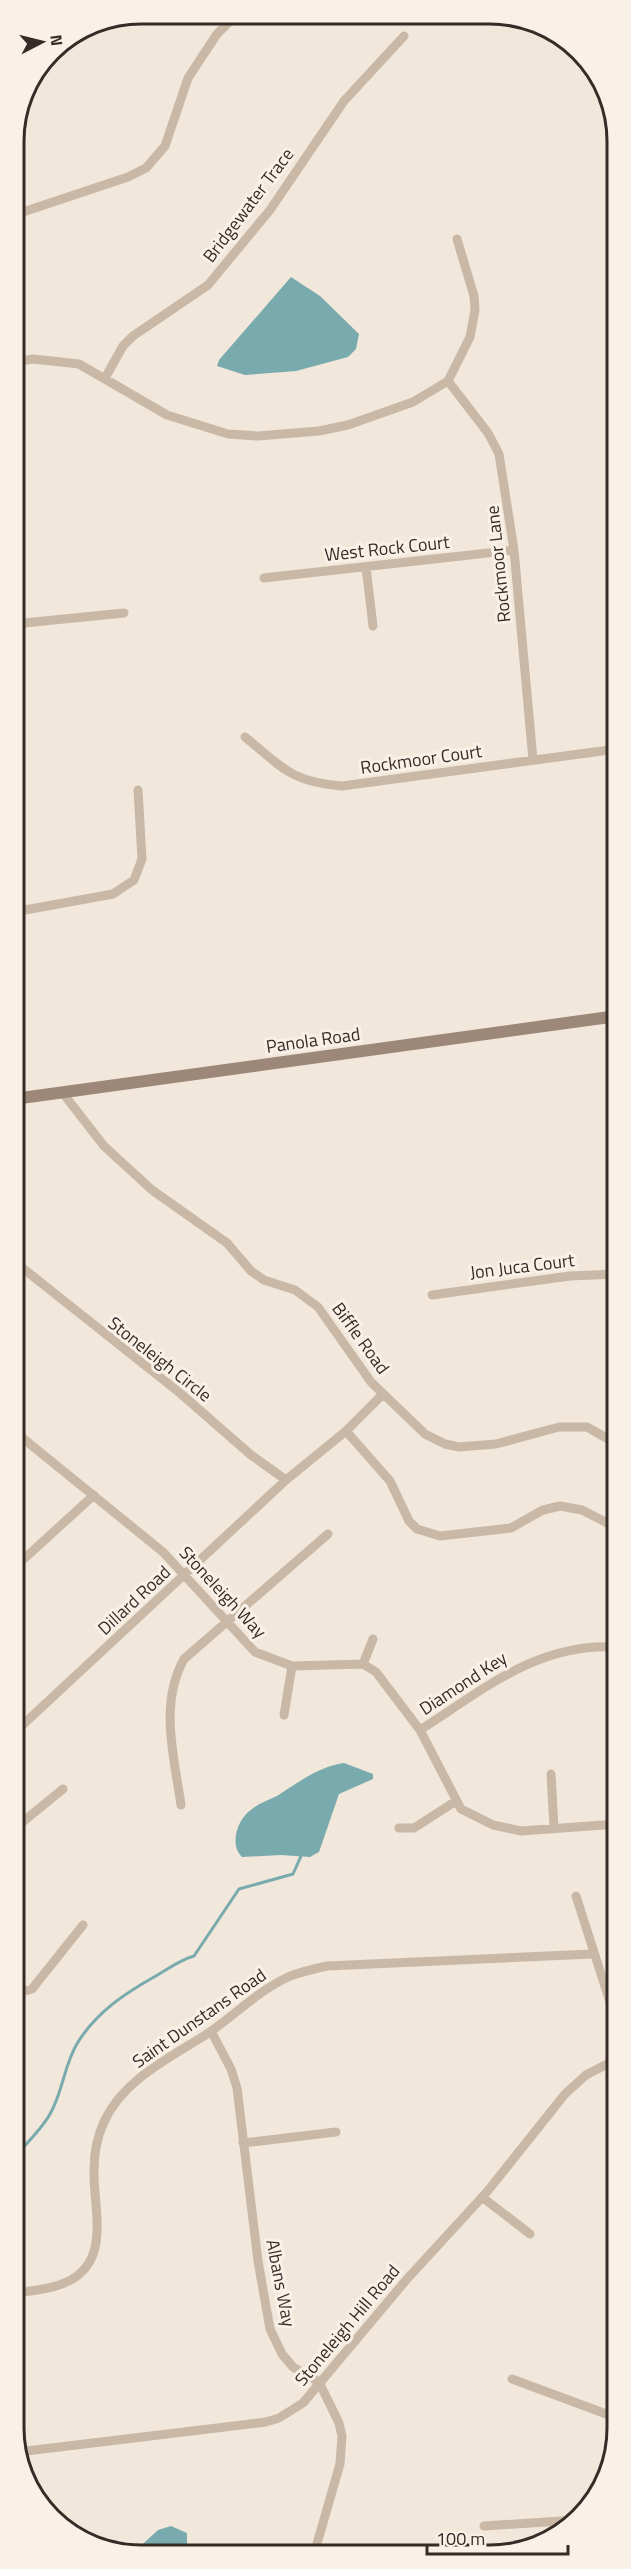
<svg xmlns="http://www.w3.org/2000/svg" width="631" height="2569" font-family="'Titillium Web',sans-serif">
<rect width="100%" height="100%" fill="#f1e7da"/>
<!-- water -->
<path fill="#79aaae" d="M 291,277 L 320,296 L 359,334 L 356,349 L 348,357 L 296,371 L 245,375 L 217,366 L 219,360 Z
M 344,1763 L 373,1774 L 373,1779 L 339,1794 L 319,1852 L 310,1857 L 281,1855 L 242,1857 C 229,1845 237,1819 252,1809 C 259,1803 269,1800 277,1796 C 299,1782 318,1767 344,1763 Z
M 171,2526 L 187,2533 L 187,2553 L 133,2553 L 158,2530 Z"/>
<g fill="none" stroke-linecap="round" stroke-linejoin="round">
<!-- stream -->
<path stroke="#79aaae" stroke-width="3" d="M 15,2156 C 27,2143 41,2130 50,2114 C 63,2092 64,2064 78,2042 C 97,2012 124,1994 154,1977 C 167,1970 179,1960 194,1956 L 239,1889 L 293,1874 L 301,1856"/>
<!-- street -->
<path stroke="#c9b8a6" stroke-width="9" d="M 14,215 L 128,177 L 146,168 L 165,146 L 188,78 L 217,34 L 237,14
M 14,362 L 33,359 L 79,364 L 167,415 L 228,434 L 258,436 L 319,431 L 348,425 L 413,402 L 448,381 L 470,337 L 475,310 L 474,296 L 457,239
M 105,378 L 123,346 L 133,336 L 208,285 L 270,210 L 344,101 L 404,36
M 448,381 L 488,433 L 499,454 L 514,550 L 533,760
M 366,567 L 373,626
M 264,578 L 514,550
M 14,624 L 124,613
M 245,737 C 283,768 291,782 342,786 L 617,749
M 14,912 L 113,894 L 134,880 L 142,859 L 138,790
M 62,1092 L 104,1146 L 152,1190 L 227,1243 L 251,1271 L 264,1280 L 295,1290 L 318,1307 L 371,1382 L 425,1434 L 445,1444 L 459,1447 L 496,1444 L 559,1427 L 587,1427 L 617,1444
M 14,1264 L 20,1266 L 180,1393 L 251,1455 L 286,1480
M 432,1295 L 570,1276 L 617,1274
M 14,1431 L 163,1552 L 255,1652 L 292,1666 L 363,1664 L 376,1672 L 420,1730 L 461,1809 L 493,1825 L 521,1831 L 617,1824
M 346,1431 L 390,1481 L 409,1521 L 417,1529 L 440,1536 L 511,1528 L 543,1510 L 560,1506 L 582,1510 L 617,1528
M 14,1568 L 94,1495
M 363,1664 L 373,1639
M 284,1715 L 292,1666
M 420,1730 C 483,1690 538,1642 617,1647
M 14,1733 L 286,1480 L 346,1431 L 382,1395
M 551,1774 L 554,1827
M 181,1805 C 174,1756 159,1704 184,1659 L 328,1534
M 399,1828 L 414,1828 L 456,1801
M 14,1829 L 63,1789
M 576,1896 L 617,2024
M 14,1994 L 32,1989 L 83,1925
M 211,2031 L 231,2069 L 237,2088 L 258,2261 L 270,2329 L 282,2354 L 293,2367 L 319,2382 L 339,2423 L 342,2436 L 340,2464 L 314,2554
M 243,2143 L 336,2132
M 482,2197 L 530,2234
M 15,2293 C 29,2291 45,2290 59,2285 C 114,2267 93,2211 94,2170 C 94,2154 97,2137 104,2122 C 123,2079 172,2057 210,2032 C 236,2014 258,1991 288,1977 C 300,1972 313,1969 327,1966 L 592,1954
M 512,2379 L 617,2418
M 18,2452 L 266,2422 L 279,2418 L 303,2403 L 407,2279 L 486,2193 L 565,2094 L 586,2075 L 617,2059
M 484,2526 L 577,2520"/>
<!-- secondary -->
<path stroke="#9d8778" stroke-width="12" d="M 14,1099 L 617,1016"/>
</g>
<g text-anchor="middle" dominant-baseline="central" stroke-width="6" stroke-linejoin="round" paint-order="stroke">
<!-- street labels -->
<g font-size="18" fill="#362c27" stroke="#f9f1e7">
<text transform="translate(248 205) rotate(-53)">Bridgewater Trace</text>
<text transform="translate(387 548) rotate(-6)">West Rock Court</text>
<text transform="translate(498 564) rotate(-96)">Rockmoor Lane</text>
<text transform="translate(421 759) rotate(-8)">Rockmoor Court</text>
<text transform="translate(313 1040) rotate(-8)">Panola Road</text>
<text transform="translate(522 1266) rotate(-7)">Jon Juca Court</text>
<text transform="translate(361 1338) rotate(54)">Biffle Road</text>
<text transform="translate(160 1359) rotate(38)">Stoneleigh Circle</text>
<text transform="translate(223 1592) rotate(47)">Stoneleigh Way</text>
<text transform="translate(134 1600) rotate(-43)">Dillard Road</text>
<text transform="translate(463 1683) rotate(-33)">Diamond Key</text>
<text transform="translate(199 2018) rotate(-35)">Saint Dunstans Road</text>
<text transform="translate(281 2283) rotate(79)">Albans Way</text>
<text transform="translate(347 2325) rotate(-50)">Stoneleigh Hill Road</text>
</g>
</g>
<!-- crop -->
<path d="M0 0H631V2569H0ZM141 24H490A117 117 0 0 1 607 141V2428A117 117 0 0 1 490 2545H141A117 117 0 0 1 24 2428V141A117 117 0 0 1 141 24Z" fill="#f9f1e7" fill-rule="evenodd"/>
<path fill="none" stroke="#362c27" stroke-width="3" d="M141 24H490A117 117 0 0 1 607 141V2428A117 117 0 0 1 490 2545H141A117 117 0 0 1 24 2428V141A117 117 0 0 1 141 24Z"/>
<!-- north arrow -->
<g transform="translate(42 42) rotate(83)" stroke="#f9f1e7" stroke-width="4.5" paint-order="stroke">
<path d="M0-4.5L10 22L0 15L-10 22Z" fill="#362c27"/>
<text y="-9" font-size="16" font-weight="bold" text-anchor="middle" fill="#362c27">N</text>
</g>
<!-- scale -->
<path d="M427 2545v9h141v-9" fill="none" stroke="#362c27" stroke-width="3"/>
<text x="436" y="2545" font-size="18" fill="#362c27" stroke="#f9f1e7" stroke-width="4.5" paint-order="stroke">100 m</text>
</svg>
